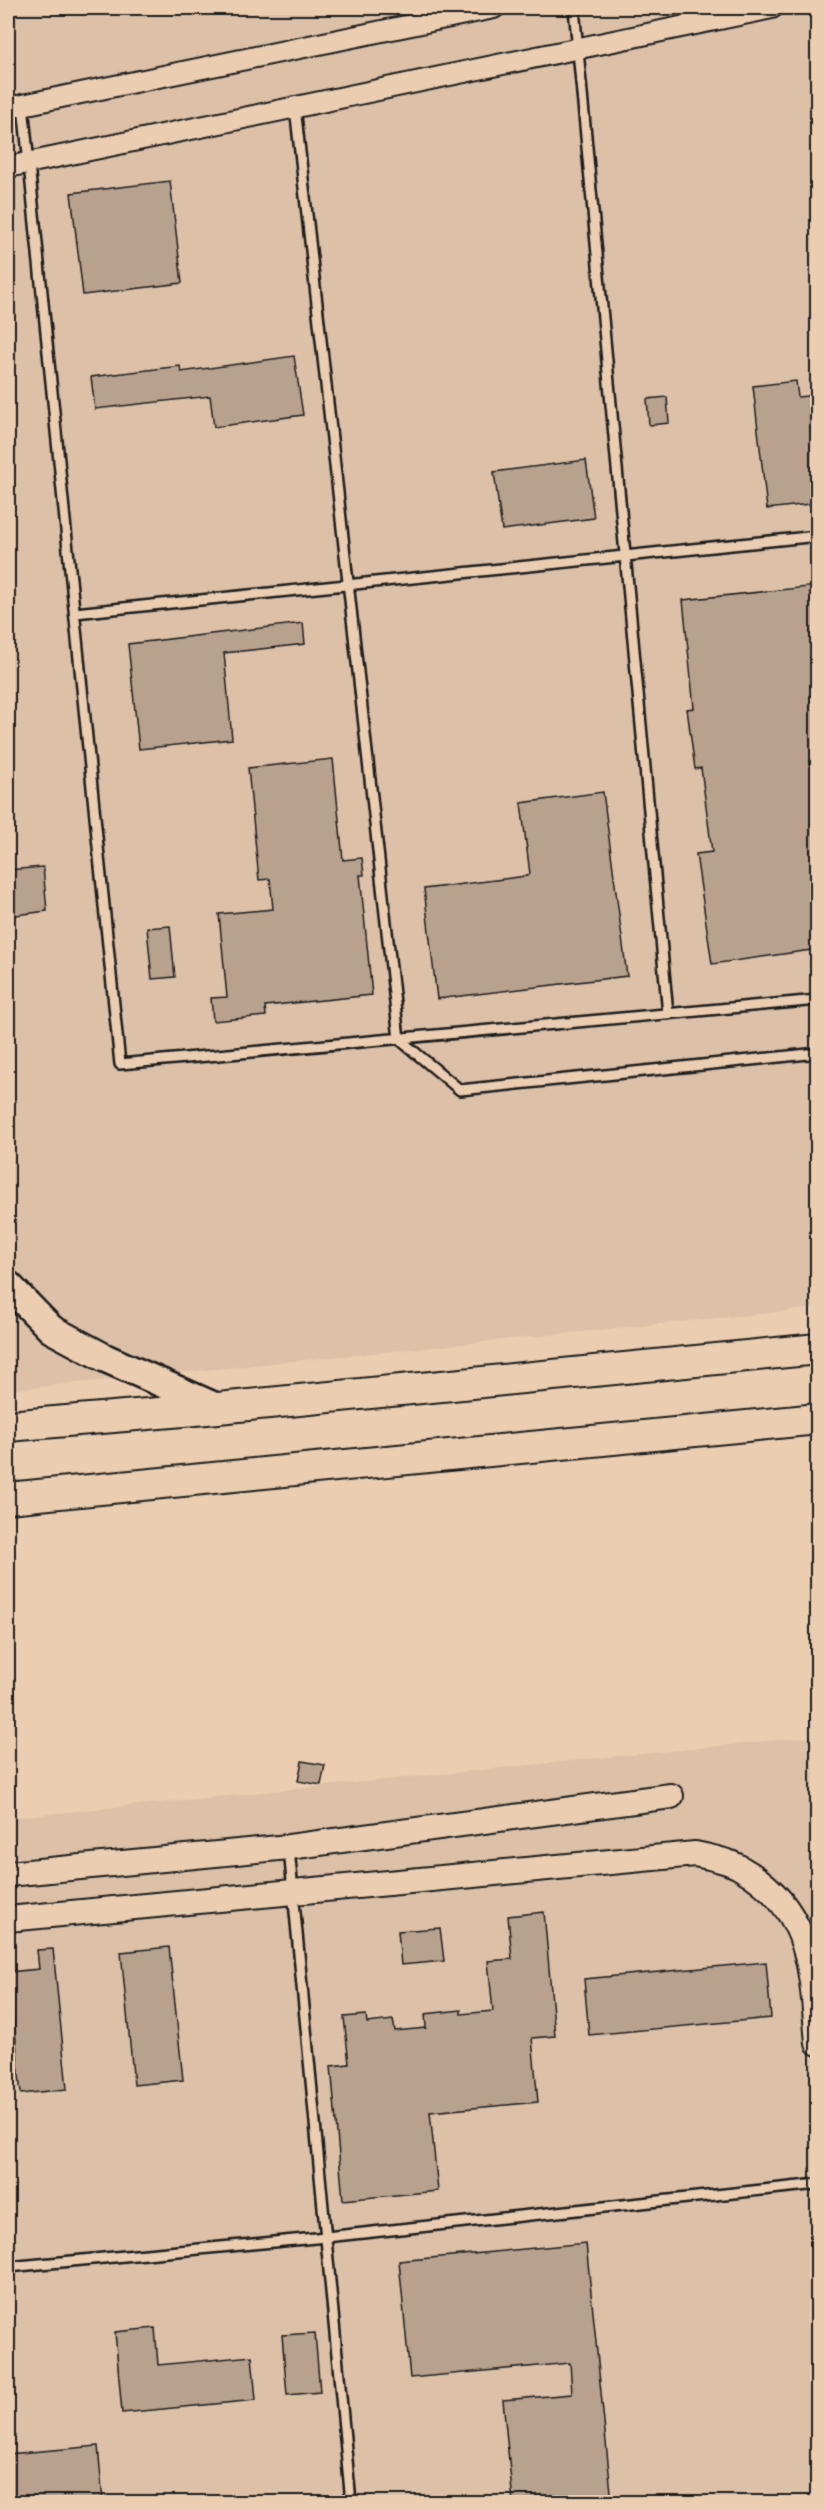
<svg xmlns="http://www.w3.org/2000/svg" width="825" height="2510" font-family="Caveat,sans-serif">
<rect width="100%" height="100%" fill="#ebceb2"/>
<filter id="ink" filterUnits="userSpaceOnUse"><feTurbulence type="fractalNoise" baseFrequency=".0167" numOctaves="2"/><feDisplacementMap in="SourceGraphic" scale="12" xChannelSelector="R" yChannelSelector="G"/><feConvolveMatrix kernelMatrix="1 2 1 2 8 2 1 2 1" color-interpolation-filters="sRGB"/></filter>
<g filter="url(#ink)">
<!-- built -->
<path fill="#dcc0a7" d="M 8,8 L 817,8 L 817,1308 L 8,1390 Z
M 817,1736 L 817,2502 L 8,2502 L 8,1818 Z"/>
<!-- building -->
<path fill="#b8a18d" stroke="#1c1c1c" stroke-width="1.5" d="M 170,181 L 182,283 L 83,295 L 71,193 Z
M 294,356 L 303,415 L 214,427 L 210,396 L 95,409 L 91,377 L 180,366 L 181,372 Z
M 796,381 L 798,397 L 818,395 L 818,503 L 767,509 L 753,386 Z
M 667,397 L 669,423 L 649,425 L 647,399 Z
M 586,460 L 594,518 L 502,530 L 494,472 Z
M 818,586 L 818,949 L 712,964 L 696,854 L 712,852 L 701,768 L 695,769 L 687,709 L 694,708 L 683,600 Z
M 303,623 L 305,644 L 224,653 L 232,739 L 139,749 L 128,644 Z
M 333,759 L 343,860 L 362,858 L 364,875 L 360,875 L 372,995 L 265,1006 L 266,1016 L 213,1021 L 211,998 L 227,997 L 219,914 L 273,909 L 270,879 L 259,880 L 248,768 Z
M 603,792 L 627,976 L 437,999 L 424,889 L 527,876 L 530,874 L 521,803 Z
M 43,867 L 47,911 L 8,916 L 8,870 Z
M 170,926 L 175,977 L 152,979 L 147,928 Z
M 302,1761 L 325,1765 L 321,1785 L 298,1781 Z
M 544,1912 L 555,2036 L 532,2038 L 538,2102 L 430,2112 L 438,2191 L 343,2200 L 331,2066 L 349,2064 L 344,2017 L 366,2015 L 367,2023 L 393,2020 L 395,2031 L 426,2028 L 425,2014 L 461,2010 L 461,2014 L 493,2011 L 488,1961 L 512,1959 L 508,1916 Z
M 440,1928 L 444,1961 L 401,1965 L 398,1931 Z
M 169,1947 L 183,2080 L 134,2085 L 121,1952 Z
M 53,1949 L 67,2089 L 21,2094 L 9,1972 L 39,1969 L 37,1950 Z
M 766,1962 L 771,2018 L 589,2035 L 584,1979 Z
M 586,2243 L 612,2502 L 513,2502 L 503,2400 L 572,2394 L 570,2363 L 410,2378 L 399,2261 Z
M 155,2328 L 158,2365 L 252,2356 L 256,2400 L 122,2413 L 115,2332 Z
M 315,2333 L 320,2392 L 287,2395 L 282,2335 Z
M 98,2446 L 103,2502 L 8,2502 L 8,2454 Z"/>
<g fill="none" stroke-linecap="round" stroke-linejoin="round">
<!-- service casing -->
<g stroke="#1c1c1c" stroke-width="14">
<path id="service" d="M 574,8 L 668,1014
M 23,105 L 120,1064 L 818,1000
M 295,107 L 399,1039 L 460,1090 L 818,1053
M 75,613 L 818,536
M 289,1849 L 351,2502
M 8,2267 L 326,2237 L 818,2184"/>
</g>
<!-- minor casing -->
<g stroke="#1c1c1c" stroke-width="24">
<path id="minor" d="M 8,108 L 494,8
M 8,167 L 772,8"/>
</g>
<!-- tertiary casing -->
<g stroke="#1c1c1c" stroke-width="28">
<path id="tertiary" d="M 8,1874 L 289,1847 L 671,1796
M 8,1919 L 695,1854 C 709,1857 727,1860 739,1867 C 812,1908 811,1969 818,2043"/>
</g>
<!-- secondary casing -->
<g stroke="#1c1c1c" stroke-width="32">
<path id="secondary" d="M 8,1285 L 51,1329 L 105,1358 L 218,1408"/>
</g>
<!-- primary casing -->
<g stroke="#1c1c1c" stroke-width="34">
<path id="primary" d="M 8,1426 L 218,1408 L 818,1349
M 8,1498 L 818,1419"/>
</g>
<!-- service -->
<use href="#service" stroke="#ebceb2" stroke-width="9"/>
<!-- minor -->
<use href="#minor" stroke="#ebceb2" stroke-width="20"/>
<!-- tertiary -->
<use href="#tertiary" stroke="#ebceb2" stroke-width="24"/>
<!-- secondary -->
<use href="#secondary" stroke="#ebceb2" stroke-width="27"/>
<!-- primary -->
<use href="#primary" stroke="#ebceb2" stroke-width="30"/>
</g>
</g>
<!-- margin -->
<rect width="825" height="2510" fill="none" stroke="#ebceb2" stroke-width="30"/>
<rect x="15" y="15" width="795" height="2480" fill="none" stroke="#1c1c1c" stroke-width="2" filter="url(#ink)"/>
</svg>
